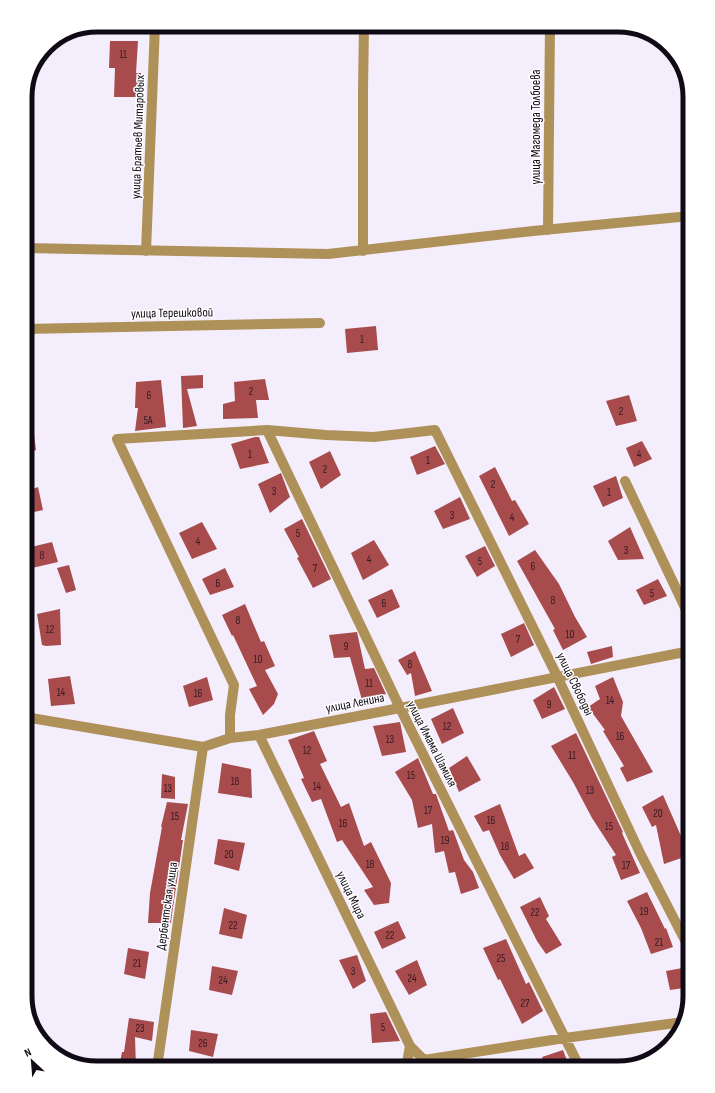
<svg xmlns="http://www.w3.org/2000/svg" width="715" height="1093" font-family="'Sofia Sans Condensed',sans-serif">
<rect width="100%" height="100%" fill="#f4edfb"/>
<!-- building -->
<path fill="#a74b4c" d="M 110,41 L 138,41 L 136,73 L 141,73 L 142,97 L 114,97 L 115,68 L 109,68 Z
M 376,326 L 378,350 L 347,353 L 345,329 Z
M 203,375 L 203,388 L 187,389 L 197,426 L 183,428 L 181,376 Z
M 265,379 L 269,400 L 256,400 L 258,418 L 223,419 L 223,404 L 235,401 L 234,382 Z
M 161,380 L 166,427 L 135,431 L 138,408 L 135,408 L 136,382 Z
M 629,395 L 637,421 L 616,426 L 606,401 Z
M 32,419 L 36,450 L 25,453 L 25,420 Z
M 255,437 L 259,437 L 269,463 L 240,469 L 231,444 Z
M 642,441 L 652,459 L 634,467 L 626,448 Z
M 435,446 L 445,464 L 417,475 L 410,457 Z
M 330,451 L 341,475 L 321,489 L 309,462 Z
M 495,467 L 512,501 L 515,500 L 529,524 L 509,536 L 479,476 Z
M 281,473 L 290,497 L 270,513 L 258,484 Z
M 616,476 L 623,498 L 603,507 L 593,486 Z
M 38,487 L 43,510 L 25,514 L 25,492 Z
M 460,497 L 470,519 L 443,529 L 434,511 Z
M 302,519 L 331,579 L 313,588 L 297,558 L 299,557 L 284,529 Z
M 202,522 L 217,549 L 192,559 L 179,533 Z
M 630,527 L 644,559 L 618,560 L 608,541 Z
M 374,540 L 389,565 L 363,580 L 351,553 Z
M 52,542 L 58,562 L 32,568 L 27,548 Z
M 485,546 L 495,566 L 477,577 L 465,556 Z
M 535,550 L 559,584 L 575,617 L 587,637 L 563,650 L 553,630 L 555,629 L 517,561 Z
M 69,565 L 76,590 L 66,593 L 57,568 Z
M 225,568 L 234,587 L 210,595 L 202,579 Z
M 658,579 L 667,596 L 644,605 L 636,590 Z
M 392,589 L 400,607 L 377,618 L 368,600 Z
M 245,604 L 261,642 L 264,641 L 275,666 L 265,670 L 278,694 L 274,704 L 263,715 L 249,689 L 257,686 L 233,635 L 232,636 L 222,615 Z
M 60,609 L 61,645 L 46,646 L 42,645 L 37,614 Z
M 524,623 L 534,645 L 511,657 L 501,634 Z
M 357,632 L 365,669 L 374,668 L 386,694 L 362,700 L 350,657 L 334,658 L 329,635 Z
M 612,646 L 613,657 L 591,664 L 587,652 Z
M 415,651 L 432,691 L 415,696 L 411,673 L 407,675 L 398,660 Z
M 70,676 L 75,704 L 51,706 L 48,679 Z
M 207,677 L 213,700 L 189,707 L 183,686 Z
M 613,677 L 623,702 L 621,716 L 653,772 L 627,782 L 620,768 L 624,766 L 603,731 L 605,730 L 588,707 L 600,699 L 595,686 Z
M 554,687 L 565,709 L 542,719 L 533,700 Z
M 453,708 L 464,733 L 442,744 L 431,719 Z
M 400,722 L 406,752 L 382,756 L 373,726 Z
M 314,731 L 327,761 L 320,764 L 341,807 L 349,803 L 364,846 L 371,842 L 391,883 L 389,903 L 374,905 L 364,890 L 373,887 L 342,840 L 337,842 L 321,799 L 312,802 L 301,779 L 304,778 L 288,740 Z
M 576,733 L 623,832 L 622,833 L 640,873 L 621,880 L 612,857 L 616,855 L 592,818 L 573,782 L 551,746 Z
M 467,756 L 481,780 L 459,792 L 449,768 Z
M 418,758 L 433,794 L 436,794 L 438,800 L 449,831 L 453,830 L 464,860 L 473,872 L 479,888 L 461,894 L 455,872 L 449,873 L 444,851 L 435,853 L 432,824 L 418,828 L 412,800 L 395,772 Z
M 222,763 L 251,769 L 252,798 L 218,793 Z
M 162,774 L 175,777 L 175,799 L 161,798 Z
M 663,795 L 681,836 L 684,835 L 690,849 L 690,855 L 664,864 L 656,825 L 652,827 L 642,807 Z
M 167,802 L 188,804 L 181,840 L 183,840 L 172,914 L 171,923 L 148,923 L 150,893 L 162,827 L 161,827 Z
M 500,804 L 519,856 L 525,853 L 534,868 L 514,879 L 500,855 L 489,830 L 483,832 L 474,816 Z
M 218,839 L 245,843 L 239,871 L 214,864 Z
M 647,892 L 665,929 L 666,928 L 673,947 L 651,954 L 641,928 L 627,901 Z
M 540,897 L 549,916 L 546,919 L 562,945 L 546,954 L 537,941 L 520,907 Z
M 224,908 L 247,915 L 242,939 L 219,934 Z
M 398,921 L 406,938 L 382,949 L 374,932 Z
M 506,939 L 526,984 L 529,982 L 543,1011 L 522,1024 L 500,979 L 498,980 L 483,948 Z
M 128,948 L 149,952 L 145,979 L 124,974 Z
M 357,955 L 366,981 L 353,989 L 339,960 Z
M 417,960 L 427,985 L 409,995 L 395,971 Z
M 212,966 L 238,971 L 232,995 L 209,990 Z
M 688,967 L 690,973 L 690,987 L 670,990 L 666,971 Z
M 386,1012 L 400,1041 L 372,1043 L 370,1014 Z
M 129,1018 L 154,1022 L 152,1041 L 135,1037 L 136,1068 L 119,1068 L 122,1052 L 124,1052 Z
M 191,1030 L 218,1034 L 213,1057 L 189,1051 Z
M 563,1050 L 570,1068 L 545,1068 L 542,1057 Z"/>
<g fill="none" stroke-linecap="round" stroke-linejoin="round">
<!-- street -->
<path stroke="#ae9059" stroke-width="10" d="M 548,230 L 550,25
M 25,248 L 328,254 L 533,231 L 690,216
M 146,251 L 155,25
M 363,251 L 363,90 L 364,25
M 25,329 L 320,323
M 267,430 L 400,708 L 580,1068
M 625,481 L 690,618
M 25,717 L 203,747 L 230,738 L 259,735 L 400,708 L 690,651
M 259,735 L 410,1046 L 406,1068
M 230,738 L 230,715 L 234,685 L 117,439 L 267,430 L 326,435 L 374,437 L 435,430 L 557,676 L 640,853 L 690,950
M 410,1046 L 424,1060 L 428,1068
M 424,1060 L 565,1038 L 683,1022
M 157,1068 L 203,747"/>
</g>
<g text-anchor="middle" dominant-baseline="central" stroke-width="3" stroke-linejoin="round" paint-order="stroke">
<!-- number labels -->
<g font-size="11" fill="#351a23">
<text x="123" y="54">11</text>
<text x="362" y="339">1</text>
<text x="251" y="391">2</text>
<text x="149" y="395">6</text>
<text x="621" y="411">2</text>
<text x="148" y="420">5А</text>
<text x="250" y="454">1</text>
<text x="639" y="454">4</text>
<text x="428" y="460">1</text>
<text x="325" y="469">2</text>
<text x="493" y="484">2</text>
<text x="274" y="491">3</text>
<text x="609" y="492">1</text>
<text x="452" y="515">3</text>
<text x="512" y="517">4</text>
<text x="298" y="533">5</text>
<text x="198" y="541">4</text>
<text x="626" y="550">3</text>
<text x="42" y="555">8</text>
<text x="369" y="559">4</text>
<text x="480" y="561">5</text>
<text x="533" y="566">6</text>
<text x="315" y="568">7</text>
<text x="218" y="583">6</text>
<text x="652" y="593">5</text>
<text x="553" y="600">8</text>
<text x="384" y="603">6</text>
<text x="238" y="620">8</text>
<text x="50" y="629">12</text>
<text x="570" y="634">10</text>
<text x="518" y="639">7</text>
<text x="346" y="646">9</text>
<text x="258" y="659">10</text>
<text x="410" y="664">8</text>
<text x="369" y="683">11</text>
<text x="61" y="692">14</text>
<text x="198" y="693">16</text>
<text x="610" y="700">14</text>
<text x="549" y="704">9</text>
<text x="447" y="726">12</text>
<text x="620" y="736">16</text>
<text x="390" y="739">13</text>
<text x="307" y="750">12</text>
<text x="572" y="755">11</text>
<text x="411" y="775">15</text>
<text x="235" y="781">18</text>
<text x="317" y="786">14</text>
<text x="168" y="788">13</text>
<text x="590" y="790">13</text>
<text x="428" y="810">17</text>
<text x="658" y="813">20</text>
<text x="175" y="816">15</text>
<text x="491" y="820">16</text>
<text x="343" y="823">16</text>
<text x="609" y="826">15</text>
<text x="445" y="840">19</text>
<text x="505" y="846">18</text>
<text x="229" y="854">20</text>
<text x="370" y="864">18</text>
<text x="626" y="865">17</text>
<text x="644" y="911">19</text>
<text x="535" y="912">22</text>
<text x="233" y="925">22</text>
<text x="390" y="935">22</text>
<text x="659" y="942">21</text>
<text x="501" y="958">25</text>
<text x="137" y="963">21</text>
<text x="353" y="971">3</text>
<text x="412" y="978">24</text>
<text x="223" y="980">24</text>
<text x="525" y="1003">27</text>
<text x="383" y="1027">5</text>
<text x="140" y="1028">23</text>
<text x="203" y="1043">26</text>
</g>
<!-- street labels -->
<g font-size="13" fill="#0f0a15" stroke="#fff">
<text transform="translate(536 127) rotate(-90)">улица Магомеда Толбоева</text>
<text transform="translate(138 137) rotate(-88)">улица Братьев Митаровых</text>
<text transform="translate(172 313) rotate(-1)">улица Терешковой</text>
<text transform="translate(575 684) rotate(64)">улица Свободы</text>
<text transform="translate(355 703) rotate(-11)">улица Ленина</text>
<text transform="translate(432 744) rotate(63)">улица Имама Шамиля</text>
<text transform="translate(351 895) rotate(64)">улица Мира</text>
<text transform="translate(167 906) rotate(-82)">Дербентская улица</text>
</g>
</g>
<!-- crop -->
<path d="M0 0H715V1093H0ZM97 32H618A65 65 0 0 1 683 97V996A65 65 0 0 1 618 1061H97A65 65 0 0 1 32 996V97A65 65 0 0 1 97 32Z" fill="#fff" fill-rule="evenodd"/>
<path fill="none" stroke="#0f0a15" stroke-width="5" d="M97 32H618A65 65 0 0 1 683 97V996A65 65 0 0 1 618 1061H97A65 65 0 0 1 32 996V97A65 65 0 0 1 97 32Z"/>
<!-- north arrow -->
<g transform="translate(32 1061) rotate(334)" stroke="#ffffff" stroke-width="3" paint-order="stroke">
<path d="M0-3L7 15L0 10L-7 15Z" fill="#0f0a15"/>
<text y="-6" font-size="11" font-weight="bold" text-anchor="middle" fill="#0f0a15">N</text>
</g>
</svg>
